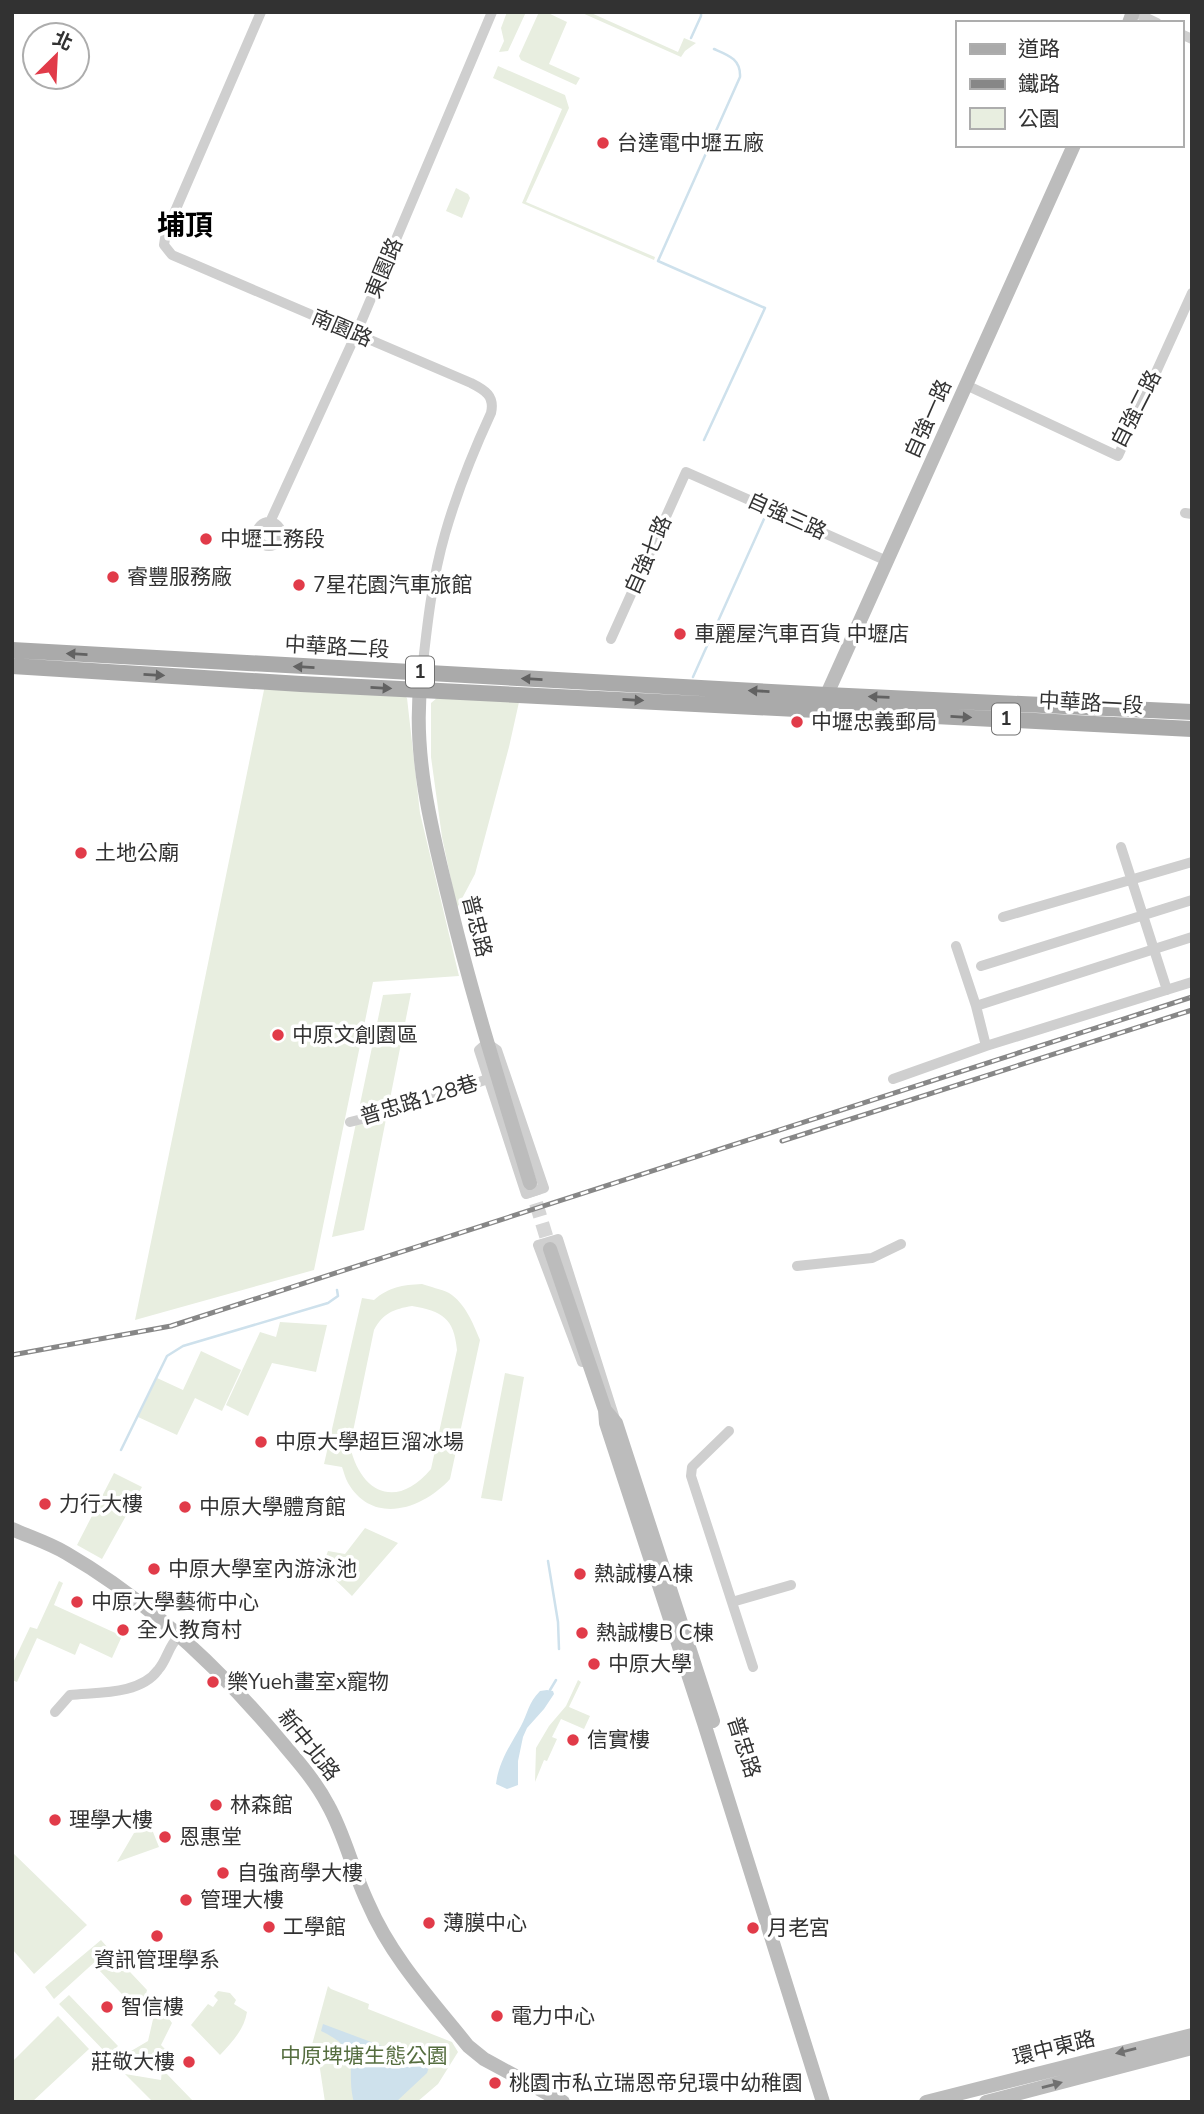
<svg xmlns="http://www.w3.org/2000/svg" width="1204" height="2114" font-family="'Nunito Sans','Noto Sans TC',sans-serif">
<rect width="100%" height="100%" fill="#fff"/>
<!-- green -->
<path fill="#e8eee0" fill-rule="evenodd" d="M 507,12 L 526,12 L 508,51 L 499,52 L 504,41 L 501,28 Z
M 539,12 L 546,12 L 567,22 L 549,64 L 580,78 L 576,85 L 521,60 L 519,56 Z
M 580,12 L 589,12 L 678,52 L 684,38 L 696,43 L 685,51 L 681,57 Z
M 498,66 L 565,95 L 569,108 L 526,202 L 655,257 L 654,260 L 522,203 L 562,109 L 493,78 Z
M 456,188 L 468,194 L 470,198 L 462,218 L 446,211 Z
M 265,685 L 404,695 L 407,698 L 420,813 L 459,976 L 373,982 L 314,1270 L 135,1320 Z
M 437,698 L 519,702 L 509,747 L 475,874 L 457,908 L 442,837 L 431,757 L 431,703 Z
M 411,993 L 364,1230 L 332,1237 L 383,995 Z
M 422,1284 C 430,1287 441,1289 449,1293 C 465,1303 473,1323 480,1340 L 450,1479 C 423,1509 373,1526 348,1483 C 345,1478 344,1472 342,1467 L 324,1464 L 362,1298 L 374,1300 C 389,1287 402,1285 422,1284 ZM 412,1306 C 442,1311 454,1318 457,1350 L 431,1469 C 398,1509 361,1495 350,1446 L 374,1330 C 383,1313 394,1309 412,1306 Z
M 280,1322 L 327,1325 L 316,1372 L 272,1363 L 248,1416 L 226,1405 L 260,1332 L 276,1337 Z
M 201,1351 L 241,1370 L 222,1411 L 195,1398 L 177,1435 L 138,1417 L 157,1378 L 183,1390 Z
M 505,1373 L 524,1377 L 502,1501 L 481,1498 Z
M 114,1473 L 142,1487 L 102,1559 L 77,1545 Z
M 365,1528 L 398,1543 L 352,1596 L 322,1567 L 328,1551 L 345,1554 Z
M 59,1581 L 63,1583 L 54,1605 L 122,1636 L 112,1658 L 80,1643 L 75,1655 L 37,1638 L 17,1682 L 12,1680 L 12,1665 L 30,1627 L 37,1629 Z
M 578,1680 L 581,1682 L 569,1707 L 590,1716 L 584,1729 L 561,1719 L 552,1737 L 557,1739 L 547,1761 L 544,1760 L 535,1782 L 536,1748 L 549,1726 L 566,1706 Z
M 151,1827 L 159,1847 L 117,1862 L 134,1833 Z
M 12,1852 L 87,1925 L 34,1974 L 12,1949 Z
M 101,1940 L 109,1949 L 54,1999 L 45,1987 Z
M 114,1955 L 147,1990 L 141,2014 L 98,1969 Z
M 328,1986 L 331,1989 L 369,2004 L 368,2009 L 452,2042 L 458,2052 L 438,2084 L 417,2102 L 325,2102 L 320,2069 L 310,2052 Z
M 218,1991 L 230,1993 L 236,2000 L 234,2004 L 247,2012 C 244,2030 232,2042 220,2055 L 191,2025 L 208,2004 L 213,2007 L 218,2000 L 214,1996 Z
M 69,1995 L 118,2046 L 108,2055 L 59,2004 Z
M 157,2002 L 172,2023 L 161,2045 L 167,2051 L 156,2060 L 131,2058 L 126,2054 L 148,2041 Z
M 58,2016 L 89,2049 L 32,2102 L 12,2102 L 12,2062 Z
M 162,2069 L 194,2102 L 153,2102 L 125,2074 L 161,2080 Z"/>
<!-- water -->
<path fill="#cee1ec" d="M 547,1690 L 553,1691 L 554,1694 L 544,1709 L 527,1728 L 523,1737 L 518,1761 L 518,1785 L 507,1789 L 496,1784 C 499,1761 510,1746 521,1726 C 528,1713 528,1703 540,1691 Z
M 323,2024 L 430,2064 L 427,2073 L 396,2102 L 354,2102 C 345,2067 364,2051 321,2031 Z"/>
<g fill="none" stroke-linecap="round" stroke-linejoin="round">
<!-- stream -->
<path stroke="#cee1ec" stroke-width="2.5" d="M 691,38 L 701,16 L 701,12
M 704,440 L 765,308 L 658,261 L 740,77 C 741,59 728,55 714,49
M 693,677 L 764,519
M 121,1450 L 167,1356 L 183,1346 L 328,1303 L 338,1296 L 337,1290
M 548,1561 L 558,1622 L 559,1649
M 550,1690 L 556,1680"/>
<!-- secondary-tunnel -->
<path stroke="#d6d6d6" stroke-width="14" stroke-dasharray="14 7" stroke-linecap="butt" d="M 530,1183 L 550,1249"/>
<!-- street -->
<path stroke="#cfcfcf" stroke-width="10" d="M 261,12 L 166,232 L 164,245 L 172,255 L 471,383 C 485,390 495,396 491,413 C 473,452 457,492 445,534 C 432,579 427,626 422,672
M 1134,12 L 1157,23
M 1181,34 L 1192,39
M 966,385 L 1118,456 L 1192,293
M 1185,513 L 1192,514
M 270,522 L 356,334 L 492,12
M257 534a12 12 0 1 1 24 0a12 12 0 1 1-24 0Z
M 611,639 L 686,472 L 887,561
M 1121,847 L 1167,990
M 1003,917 L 1192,862
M 956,946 L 976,1006 L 986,1046
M 981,966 L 1192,900
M 976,1006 L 1192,937
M 487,1043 L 497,1050 L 544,1188 L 526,1194 L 479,1050 Z
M 893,1079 L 986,1046 L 1192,982
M 350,1122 L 386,1113 L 488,1079
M 797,1266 L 872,1258 L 901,1244
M 582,1362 L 538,1245 L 558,1239 L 615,1419
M 729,1431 L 692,1467 L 691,1476 L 753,1667
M 732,1602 L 791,1585
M 55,1712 L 70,1695 C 97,1692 140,1695 158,1670 C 167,1660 168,1647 178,1637"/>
<!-- secondary -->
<path stroke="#bcbcbc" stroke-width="14" d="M 1129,23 L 1133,12
M 421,680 C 412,751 431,828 448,896 C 471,993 501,1088 530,1183
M 823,703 L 1074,145
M 550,1249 L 605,1410 L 606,1423 L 704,1723 L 823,2102
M 605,1410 L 616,1423 L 713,1721
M 12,1529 C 30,1537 49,1543 66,1553 C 144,1598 215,1664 274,1733 C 293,1756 314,1778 328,1805 C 345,1835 353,1872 368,1903 C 391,1957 432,2001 468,2046 L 484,2059 L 563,2102
M 926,2102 L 1192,2035
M 986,2102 L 1192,2048"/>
<!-- primary -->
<path stroke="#aaa" stroke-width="16" d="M 12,650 L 827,695 L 1192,712
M 12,666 L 301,684 L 1192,729"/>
<!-- rail casing -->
<g stroke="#878787" stroke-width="5">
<path id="rail" d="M 782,1141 L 1192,1010
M 12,1355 L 171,1326 L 1192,997"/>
</g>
<!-- rail -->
<use href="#rail" stroke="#fff" stroke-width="2.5" stroke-dasharray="8" stroke-linecap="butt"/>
</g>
<!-- one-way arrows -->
<defs><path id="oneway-solid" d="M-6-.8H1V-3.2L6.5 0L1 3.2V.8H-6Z" transform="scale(1.75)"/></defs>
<g fill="#626262">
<use href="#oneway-solid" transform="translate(77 654) rotate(-177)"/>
<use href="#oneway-solid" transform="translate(304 667) rotate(-177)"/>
<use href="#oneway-solid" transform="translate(154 675) rotate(3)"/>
<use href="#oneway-solid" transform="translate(532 679) rotate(-177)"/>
<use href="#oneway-solid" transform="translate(381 688) rotate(3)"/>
<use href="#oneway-solid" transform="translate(759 691) rotate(-177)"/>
<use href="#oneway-solid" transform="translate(879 697) rotate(-178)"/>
<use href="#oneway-solid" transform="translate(633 700) rotate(3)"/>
<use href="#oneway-solid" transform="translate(961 717) rotate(3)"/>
</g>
<g fill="#707070">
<use href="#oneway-solid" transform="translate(1126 2051) rotate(166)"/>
<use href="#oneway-solid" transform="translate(1052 2085) rotate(-15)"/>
</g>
<!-- markers -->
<g fill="#e13b49" stroke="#fff" stroke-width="2.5">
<circle cx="603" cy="143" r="7"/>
<circle cx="206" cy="539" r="7"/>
<circle cx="113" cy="577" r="7"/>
<circle cx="299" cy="585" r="7"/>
<circle cx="680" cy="634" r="7"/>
<circle cx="797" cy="722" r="7"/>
<circle cx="81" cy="853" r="7"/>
<circle cx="278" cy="1035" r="7"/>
<circle cx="261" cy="1442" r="7"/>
<circle cx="45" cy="1504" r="7"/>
<circle cx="185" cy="1507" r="7"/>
<circle cx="154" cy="1569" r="7"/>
<circle cx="580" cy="1574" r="7"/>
<circle cx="77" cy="1602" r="7"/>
<circle cx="123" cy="1630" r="7"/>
<circle cx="582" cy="1633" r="7"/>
<circle cx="594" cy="1664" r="7"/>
<circle cx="213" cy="1682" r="7"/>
<circle cx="573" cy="1740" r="7"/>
<circle cx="216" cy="1805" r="7"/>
<circle cx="55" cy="1820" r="7"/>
<circle cx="165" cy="1837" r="7"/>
<circle cx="223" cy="1873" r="7"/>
<circle cx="186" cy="1900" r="7"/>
<circle cx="429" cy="1923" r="7"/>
<circle cx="269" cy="1927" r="7"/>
<circle cx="753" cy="1928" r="7"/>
<circle cx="157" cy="1936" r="7"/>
<circle cx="107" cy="2007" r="7"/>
<circle cx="497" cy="2016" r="7"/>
<circle cx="189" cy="2062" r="7"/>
<circle cx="495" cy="2083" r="7"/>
</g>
<g text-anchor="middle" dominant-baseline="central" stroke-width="7" stroke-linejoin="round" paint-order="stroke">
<!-- shield labels -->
<g fill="#fff" stroke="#707070" stroke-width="2">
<rect x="406" y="656.5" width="28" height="31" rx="5"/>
<rect x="992" y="703.5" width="28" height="31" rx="5"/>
</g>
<g font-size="19" font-weight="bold" fill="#323232">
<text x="420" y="672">1</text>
<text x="1006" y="719">1</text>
</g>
<!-- poi labels -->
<g font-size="21" fill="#323232" stroke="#fff" text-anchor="start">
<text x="617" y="143">台達電中壢五廠</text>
<text x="220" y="539">中壢工務段</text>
<text x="127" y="577">睿豐服務廠</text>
<text x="313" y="585">7星花園汽車旅館</text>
<text x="694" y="634">車麗屋汽車百貨 中壢店</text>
<text x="811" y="722">中壢忠義郵局</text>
<text x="95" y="853">土地公廟</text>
<text x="292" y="1035">中原文創園區</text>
<text x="275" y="1442">中原大學超巨溜冰場</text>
<text x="59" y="1504">力行大樓</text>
<text x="199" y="1507">中原大學體育館</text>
<text x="168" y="1569">中原大學室內游泳池</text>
<text x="594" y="1574">熱誠樓A棟</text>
<text x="91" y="1602">中原大學藝術中心</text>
<text x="137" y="1630">全人教育村</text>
<text x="596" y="1633">熱誠樓B C棟</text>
<text x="608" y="1664">中原大學</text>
<text x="227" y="1682">樂Yueh畫室x寵物</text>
<text x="587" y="1740">信實樓</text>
<text x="230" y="1805">林森館</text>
<text x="69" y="1820">理學大樓</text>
<text x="179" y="1837">恩惠堂</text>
<text x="237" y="1873">自強商學大樓</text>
<text x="200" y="1900">管理大樓</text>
<text x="443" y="1923">薄膜中心</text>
<text x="283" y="1927">工學館</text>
<text x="767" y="1928">月老宮</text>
<text x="157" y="1960" text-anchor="middle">資訊管理學系</text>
<text x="121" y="2007">智信樓</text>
<text x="511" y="2016">電力中心</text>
<text x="175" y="2062" text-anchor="end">莊敬大樓</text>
<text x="509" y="2083">桃園市私立瑞恩帝兒環中幼稚園</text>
</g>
<!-- street labels -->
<g font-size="21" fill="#323232" stroke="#fff">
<text transform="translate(384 268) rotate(-67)">東園路</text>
<text transform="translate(342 328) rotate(23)">南園路</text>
<text transform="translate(1136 409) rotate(-63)">自強二路</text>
<text transform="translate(928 419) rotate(-66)">自強一路</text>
<text transform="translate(787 516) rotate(24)">自強三路</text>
<text transform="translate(648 555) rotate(-66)">自強七路</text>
<text transform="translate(337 647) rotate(3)">中華路二段</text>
<text transform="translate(1091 703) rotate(3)">中華路一段</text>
<text transform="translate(477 926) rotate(76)">普忠路</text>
<text transform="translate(419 1100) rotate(-17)">普忠路128巷</text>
<text transform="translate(309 1745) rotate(51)">新中北路</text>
<text transform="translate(744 1747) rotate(72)">普忠路</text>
<text transform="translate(1054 2048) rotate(-14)">環中東路</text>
</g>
<!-- park labels -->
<g font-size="21" fill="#556d3f" stroke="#fff">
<text x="364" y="2056">中原埤塘生態公園</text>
</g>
<!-- district labels -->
<g font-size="28" font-weight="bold" fill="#000" stroke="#fff">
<text x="185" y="226">埔頂</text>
</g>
</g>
<!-- border -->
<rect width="1204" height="2114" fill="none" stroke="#323232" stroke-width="28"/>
<!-- legend -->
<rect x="956" y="21" width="228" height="126" fill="#ffffff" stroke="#adadad" stroke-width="2"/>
<rect x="970" y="44" width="35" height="10" fill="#aaaaaa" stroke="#adadad" stroke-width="2"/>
<text x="1018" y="56" font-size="21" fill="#323232">道路</text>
<rect x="970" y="79" width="35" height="10" fill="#878787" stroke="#adadad" stroke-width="2"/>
<text x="1018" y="91" font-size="21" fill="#323232">鐵路</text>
<rect x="970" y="108" width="35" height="21" fill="#e8eee0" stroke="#adadad" stroke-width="2"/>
<text x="1018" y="126" font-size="21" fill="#323232">公園</text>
<!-- north arrow -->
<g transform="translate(56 56) rotate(24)"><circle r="33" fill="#ffffff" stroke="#adadad" stroke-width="2"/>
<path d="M0-5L12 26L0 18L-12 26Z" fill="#e13b49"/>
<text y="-10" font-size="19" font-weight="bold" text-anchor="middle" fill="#323232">北</text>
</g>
</svg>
